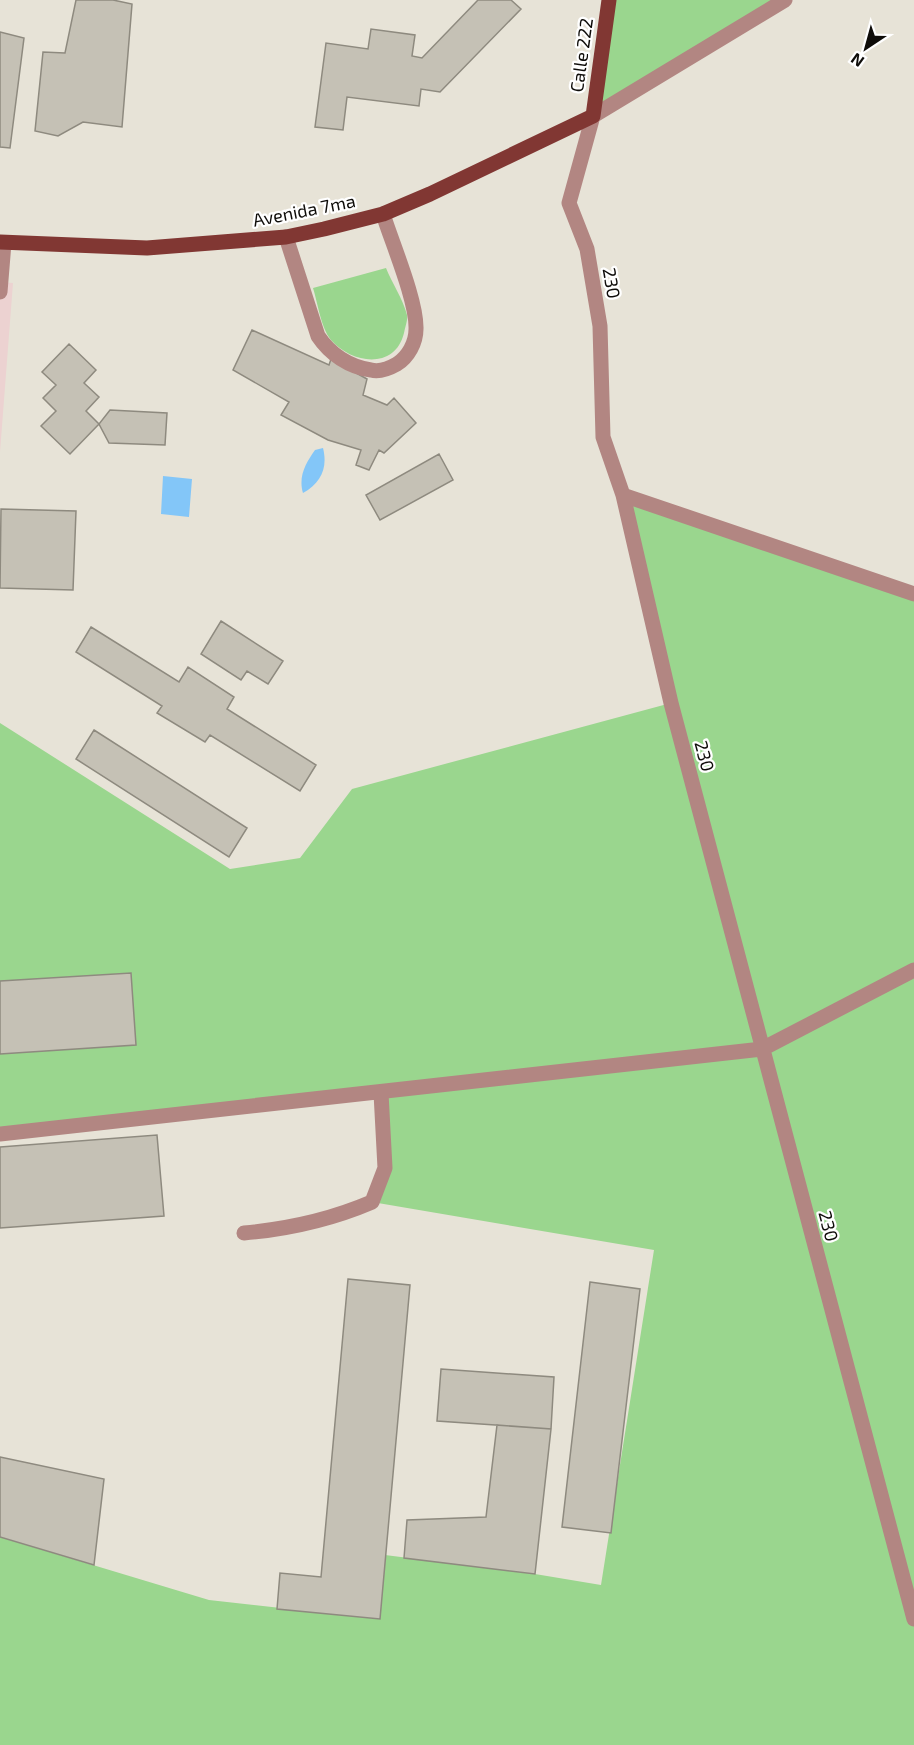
<svg xmlns="http://www.w3.org/2000/svg" width="914" height="1745" font-family="'Exo 2',sans-serif">
<rect width="100%" height="100%" fill="#e7e3d7"/>
<!-- industrial -->
<path fill="#ecd2d1" d="M 0,282 L 13,283 L 0,452 Z"/>
<!-- green -->
<path fill="#9ad68e" d="M 609,0 L 785,0 L 593,116 Z
M 386,268 C 392,283 403,299 407,315 C 408,320 405,327 404,333 C 395,370 352,364 331,340 C 321,328 318,304 313,288 Z
M 623,495 L 914,594 L 914,1745 L 0,1745 L 0,1537 L 209,1600 L 379,1619 L 385,1555 L 535,1574 L 601,1585 L 654,1250 L 372,1202 L 385,1168 L 381,1094 L 0,1134 L 0,723 L 230,869 L 300,858 L 352,789 L 671,703 Z"/>
<!-- water -->
<path fill="#83c6f8" d="M 323,448 C 328,468 321,483 303,493 C 298,476 306,463 315,450 Z
M 163,476 L 192,479 L 189,517 L 161,514 Z"/>
<!-- building -->
<path fill="#c5c1b5" stroke="#8e8a7f" stroke-width="1.5" d="M 76,0 L 113,0 L 132,4 L 122,127 L 83,122 L 58,136 L 35,131 L 43,52 L 65,53 Z
M 478,0 L 511,0 L 521,9 L 440,92 L 421,89 L 419,106 L 347,97 L 343,130 L 315,127 L 326,43 L 368,49 L 371,29 L 415,35 L 412,56 L 422,58 Z
M 0,32 L 24,38 L 10,148 L 0,147 Z
M 252,330 L 329,365 L 331,359 L 367,379 L 363,395 L 387,405 L 394,398 L 416,423 L 384,453 L 379,450 L 369,470 L 356,465 L 361,450 L 328,440 L 281,415 L 289,402 L 233,370 Z
M 69,344 L 96,370 L 84,383 L 99,397 L 86,411 L 99,424 L 70,454 L 41,426 L 56,411 L 43,398 L 56,385 L 42,372 Z
M 110,410 L 167,413 L 165,445 L 109,443 L 99,424 Z
M 439,454 L 453,480 L 380,520 L 366,495 Z
M 1,509 L 76,511 L 73,590 L 0,588 Z
M 221,621 L 283,661 L 268,684 L 247,671 L 241,680 L 201,654 Z
M 91,627 L 179,682 L 188,667 L 234,697 L 227,709 L 316,765 L 300,791 L 210,735 L 205,742 L 157,713 L 162,706 L 76,652 Z
M 94,730 L 247,828 L 229,857 L 76,759 Z
M 131,973 L 136,1045 L 0,1054 L 0,981 Z
M 157,1135 L 164,1216 L 0,1228 L 0,1147 Z
M 348,1279 L 410,1285 L 380,1619 L 277,1609 L 280,1573 L 321,1577 Z
M 590,1282 L 640,1289 L 611,1533 L 562,1527 Z
M 441,1369 L 554,1377 L 551,1429 L 437,1421 Z
M 497,1425 L 551,1429 L 535,1574 L 404,1558 L 407,1520 L 486,1517 Z
M 0,1457 L 104,1479 L 94,1565 L 0,1537 Z"/>
<g fill="none" stroke-linecap="round" stroke-linejoin="round">
<!-- minor -->
<path stroke="#b28682" stroke-width="15" d="M 785,0 L 593,116 L 569,203 L 587,249 L 600,326 L 603,437 L 623,495 L 671,703 L 914,1619
M 286,237 L 318,336 C 330,354 349,367 371,370 C 379,372 390,368 397,364 C 408,357 416,343 416,329 C 417,301 392,243 383,214
M 0,292 L 4,243
M 623,495 L 914,594
M 0,1134 L 762,1049 L 914,970
M 244,1233 C 289,1229 330,1220 372,1202 L 385,1168 L 381,1093"/>
<!-- major -->
<path stroke="#813733" stroke-width="15" d="M 0,242 L 147,248 L 286,237 L 324,229 L 383,214 L 430,194 L 593,116 L 609,0"/>
</g>
<g text-anchor="middle" dominant-baseline="central" stroke-width="4.5" stroke-linejoin="round" paint-order="stroke">
<!-- street labels -->
<g font-size="18" fill="#0e0c09" stroke="#fff">
<text transform="translate(581 55) rotate(-82)">Calle 222</text>
<text transform="translate(304 210) rotate(-11)">Avenida 7ma</text>
<text transform="translate(612 283) rotate(80)">230</text>
<text transform="translate(705 756) rotate(75)">230</text>
<text transform="translate(829 1226) rotate(75)">230</text>
</g>
</g>
<!-- north arrow -->
<g transform="translate(866 48) rotate(216)" stroke="#ffffff" stroke-width="4.5" paint-order="stroke">
<path d="M0-4.5L10 22L0 15L-10 22Z" fill="#0e0c09"/>
<text y="-9" font-size="16" font-weight="bold" text-anchor="middle" fill="#0e0c09">N</text>
</g>
</svg>
